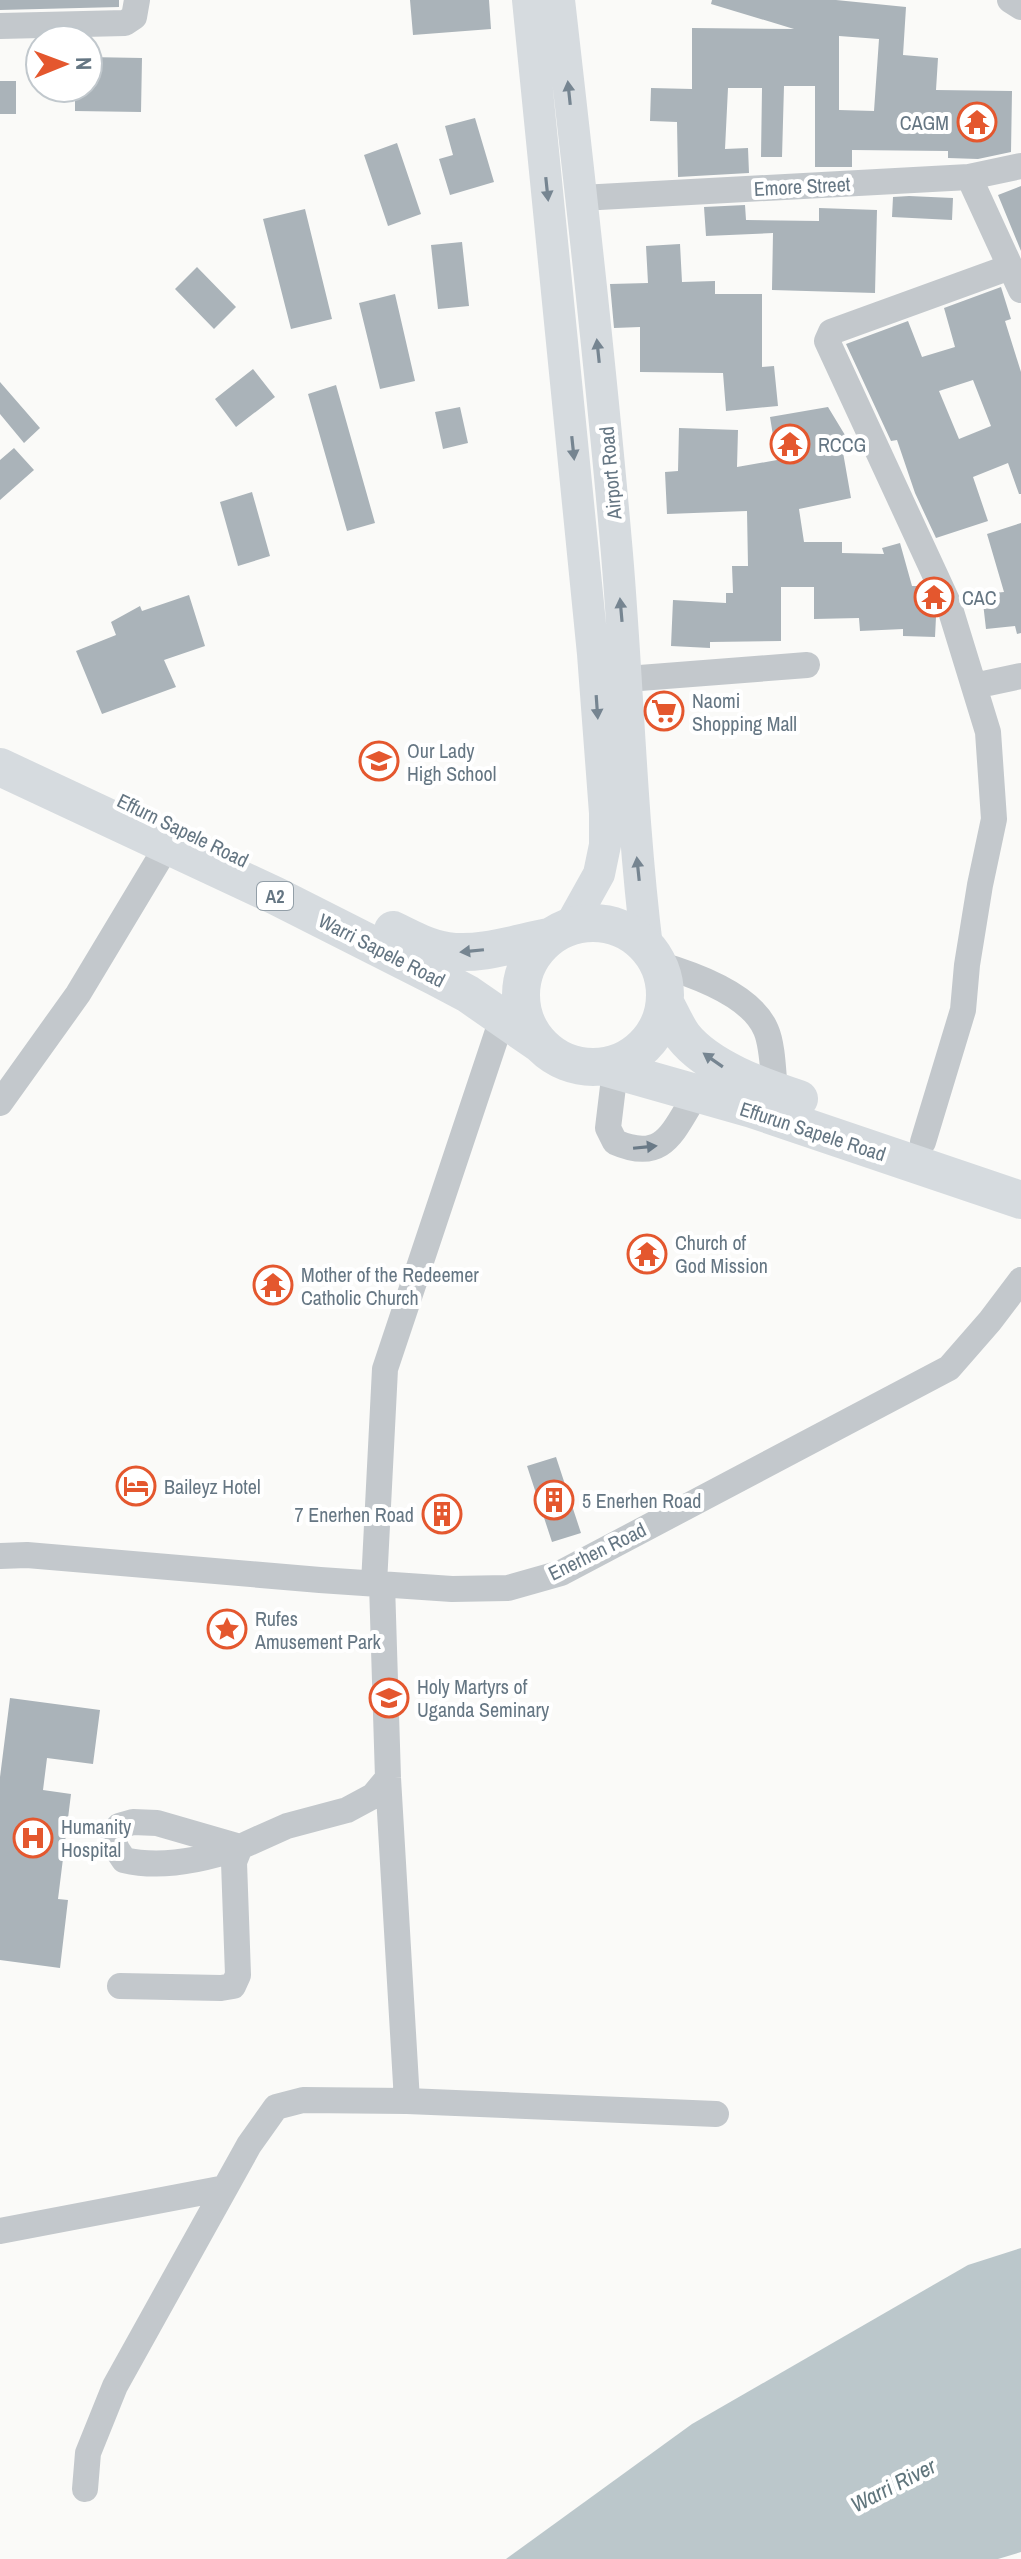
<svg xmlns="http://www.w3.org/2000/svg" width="1021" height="2559" font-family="'Archivo Narrow',sans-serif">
<rect width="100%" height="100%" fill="#fafaf8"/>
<!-- water -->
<path fill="#bbc7cb" d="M 1021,2248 L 1021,2552 L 998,2559 L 506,2559 L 692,2424 L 968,2265 Z"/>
<!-- building -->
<path fill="#aab3b9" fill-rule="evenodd" d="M 0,0 L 119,0 L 119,7 L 0,10 Z
M 410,0 L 489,0 L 491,29 L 413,35 Z
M 712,0 L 836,0 L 906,7 L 903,55 L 938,58 L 936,90 L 1012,91 L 1011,152 L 978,159 L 948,158 L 948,151 L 852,150 L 852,167 L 815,167 L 815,86 L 784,86 L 782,157 L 761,157 L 762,88 L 728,88 L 725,149 L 748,148 L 749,173 L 678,177 L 677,122 L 650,121 L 651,88 L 692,89 L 692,28 L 794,29 L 711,4 ZM 839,36 L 879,39 L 874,111 L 839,110 Z
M 88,57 L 142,58 L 141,112 L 75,111 L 75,88 L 88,88 Z
M 0,81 L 16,81 L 16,114 L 0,114 Z
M 475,118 L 494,182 L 450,195 L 439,159 L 453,155 L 445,126 Z
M 397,143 L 421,214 L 388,226 L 364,155 Z
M 1021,186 L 1021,251 L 998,195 Z
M 909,196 L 953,198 L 952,220 L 892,217 L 893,197 Z
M 745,205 L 746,220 L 819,221 L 819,208 L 877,210 L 875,293 L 772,290 L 773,233 L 706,236 L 704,207 Z
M 305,209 L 332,319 L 291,329 L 263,219 Z
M 462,242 L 469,306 L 438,309 L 431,245 Z
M 680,244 L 682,282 L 715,281 L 715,294 L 762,294 L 762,367 L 774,366 L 778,406 L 726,411 L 723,373 L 640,372 L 640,327 L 614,328 L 610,284 L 648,283 L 646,246 Z
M 197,267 L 236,307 L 214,329 L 175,289 Z
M 1001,287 L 1011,319 L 1005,321 L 1021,372 L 1021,494 L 1019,494 L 1008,463 L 973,477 L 988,521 L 936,538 L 915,493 L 897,440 L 891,441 L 846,344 L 908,321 L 922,357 L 955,347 L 944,308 ZM 973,380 L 991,426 L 959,439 L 939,391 Z
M 395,294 L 415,381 L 380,389 L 359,303 Z
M 253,369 L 275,397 L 236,427 L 215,399 Z
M 0,382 L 40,428 L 24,443 L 0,414 Z
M 336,385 L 375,523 L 347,531 L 308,394 Z
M 460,407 L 468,443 L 443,449 L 435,412 Z
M 828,407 L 848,440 L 841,441 L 851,498 L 799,509 L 804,542 L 842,542 L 842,553 L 884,554 L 882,548 L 900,543 L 912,586 L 923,586 L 934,611 L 936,617 L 935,637 L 903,636 L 903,629 L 860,631 L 859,618 L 814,619 L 814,587 L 781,587 L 781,641 L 710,642 L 710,648 L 671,646 L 673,600 L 726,603 L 726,593 L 733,593 L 732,566 L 748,566 L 747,511 L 667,514 L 665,472 L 678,471 L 679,428 L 738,430 L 737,467 L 777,460 L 770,417 Z
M 14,448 L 34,470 L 0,500 L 0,460 Z
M 252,492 L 270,556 L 238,566 L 220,502 Z
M 1021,523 L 1021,633 L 1017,634 L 1015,626 L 986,629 L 982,594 L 1004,592 L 987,534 Z
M 189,595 L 205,646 L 164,660 L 176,687 L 102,714 L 76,651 L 116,635 L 111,622 L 140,606 L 142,611 Z
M 556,1457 L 581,1533 L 552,1542 L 527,1466 Z
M 449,1503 L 451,1524 L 436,1526 L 434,1504 Z
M 10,1698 L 100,1710 L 93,1764 L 47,1758 L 43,1790 L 71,1794 L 58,1899 L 68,1900 L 60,1968 L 0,1960 L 0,1777 Z"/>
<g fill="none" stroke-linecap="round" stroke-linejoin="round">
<!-- minor -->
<path stroke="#c3c8cc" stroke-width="26" d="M 1010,0 L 1021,7
M 0,26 L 125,23 L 134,17 L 137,0
M 969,177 L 1021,290
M 581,198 L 969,177 L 1021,166
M 627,679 L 807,665
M 974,686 L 1021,676
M 658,964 C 692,974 751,994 766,1030 C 773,1046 773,1074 775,1091
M 615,1070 L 608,1128 L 615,1142 C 665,1164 673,1130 697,1093
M 0,1103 L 78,994 L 167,846
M 923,1142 L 963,1010 L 967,965 L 980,885 L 994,819 L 988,732 L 949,605 L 827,341 L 831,332 L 1010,267
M 0,1556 L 27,1555 L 320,1580 L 452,1589 L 508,1588 L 561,1573 L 949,1368 L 990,1321 L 1021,1280
M 374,1584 L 385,1369 L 502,1019
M 382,1584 L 388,1778 L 407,2101
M 133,1822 L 157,1823 L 240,1847 C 203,1860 162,1869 124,1860 L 116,1848 L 113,1834 L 119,1826 Z
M 120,1986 L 221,1988 L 233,1986 L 238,1975 L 234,1862 L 240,1847 L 287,1826 L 347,1810 L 373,1796 L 388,1778
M 0,2231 L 225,2188
M 85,2489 L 88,2453 L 115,2386 L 249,2145 L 276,2107 L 303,2100 L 407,2101 L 716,2114"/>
<!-- major -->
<path stroke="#d6dbdf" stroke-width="32" d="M 528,0 L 593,654 L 605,813 L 605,845 L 599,874 L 570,926
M 559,0 C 580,185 601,369 617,554 C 628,685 631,817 647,947"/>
<!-- highway -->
<path stroke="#d6dbdf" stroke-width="38" d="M 0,767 L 276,896 L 436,977 L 468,994 L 540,1044
M521 995a72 72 0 1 1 144 0a72 72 0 1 1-144 0Z
M 393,930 C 411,939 428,948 447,951 C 480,956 517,943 549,937
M 665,1003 C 671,1014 676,1026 683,1036 C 708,1068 762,1087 799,1099
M 604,1067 L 752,1109 L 1021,1200"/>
</g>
<!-- one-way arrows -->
<defs><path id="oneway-solid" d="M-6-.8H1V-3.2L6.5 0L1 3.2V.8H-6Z" transform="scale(2)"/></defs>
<g fill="#768591">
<use href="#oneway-solid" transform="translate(569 93) rotate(-96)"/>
<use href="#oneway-solid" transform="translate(547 189) rotate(84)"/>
<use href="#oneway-solid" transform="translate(598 351) rotate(-96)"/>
<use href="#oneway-solid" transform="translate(573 448) rotate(84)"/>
<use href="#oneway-solid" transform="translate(621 610) rotate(-95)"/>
<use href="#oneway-solid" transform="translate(597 707) rotate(86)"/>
<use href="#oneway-solid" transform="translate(638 869) rotate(-96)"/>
<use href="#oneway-solid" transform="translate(472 951) rotate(174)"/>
<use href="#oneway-solid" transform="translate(713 1060) rotate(-145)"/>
</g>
<use fill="#6a7a87" href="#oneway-solid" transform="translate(645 1147) rotate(-6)"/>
<!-- icons -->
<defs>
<g id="temple-ring" transform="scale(2)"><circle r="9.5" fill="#fff" stroke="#e4572e" stroke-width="1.5"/><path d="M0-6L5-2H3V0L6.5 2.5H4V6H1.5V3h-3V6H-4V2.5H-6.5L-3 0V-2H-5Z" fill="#e4572e"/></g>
<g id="supermarket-ring" transform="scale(2)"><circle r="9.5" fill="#fff" stroke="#e4572e" stroke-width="1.5"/><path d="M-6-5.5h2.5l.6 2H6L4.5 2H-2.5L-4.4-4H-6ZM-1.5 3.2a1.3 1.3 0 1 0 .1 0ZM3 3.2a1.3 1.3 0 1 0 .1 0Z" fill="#e4572e"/></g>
<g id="university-ring" transform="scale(2)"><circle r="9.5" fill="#fff" stroke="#e4572e" stroke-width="1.5"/><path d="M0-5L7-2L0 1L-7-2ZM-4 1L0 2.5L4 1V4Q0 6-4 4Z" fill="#e4572e"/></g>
<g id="hotel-ring" transform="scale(2)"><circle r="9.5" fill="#fff" stroke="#e4572e" stroke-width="1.5"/><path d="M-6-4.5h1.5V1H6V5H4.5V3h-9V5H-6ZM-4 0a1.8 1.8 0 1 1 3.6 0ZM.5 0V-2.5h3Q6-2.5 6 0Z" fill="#e4572e"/></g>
<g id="building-ring" transform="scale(2)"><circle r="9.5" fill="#fff" stroke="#e4572e" stroke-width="1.5"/><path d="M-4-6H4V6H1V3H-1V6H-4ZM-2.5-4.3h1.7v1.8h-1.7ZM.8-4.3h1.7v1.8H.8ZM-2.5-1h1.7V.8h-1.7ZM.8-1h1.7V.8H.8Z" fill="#e4572e"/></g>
<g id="sight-ring" transform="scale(2)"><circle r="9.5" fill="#fff" stroke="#e4572e" stroke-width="1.5"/><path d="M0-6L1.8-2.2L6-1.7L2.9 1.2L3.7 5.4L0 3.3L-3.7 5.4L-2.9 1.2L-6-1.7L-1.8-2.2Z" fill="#e4572e"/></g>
<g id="hospital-ring" transform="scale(2)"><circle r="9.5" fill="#fff" stroke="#e4572e" stroke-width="1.5"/><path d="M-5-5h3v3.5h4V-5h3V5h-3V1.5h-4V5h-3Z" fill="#e4572e"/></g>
</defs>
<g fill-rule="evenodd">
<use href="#temple-ring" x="977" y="122"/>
<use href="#temple-ring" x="790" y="444"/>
<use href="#temple-ring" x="934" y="597"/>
<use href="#supermarket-ring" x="664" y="711"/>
<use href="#university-ring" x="379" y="761"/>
<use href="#temple-ring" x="647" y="1254"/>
<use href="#temple-ring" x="273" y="1285"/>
<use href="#hotel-ring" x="136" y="1486"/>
<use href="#building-ring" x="554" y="1500"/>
<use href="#building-ring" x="442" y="1514"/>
<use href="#sight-ring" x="227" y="1629"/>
<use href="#university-ring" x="389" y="1698"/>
<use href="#hospital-ring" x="33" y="1838"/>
</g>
<g text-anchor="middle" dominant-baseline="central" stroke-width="8" stroke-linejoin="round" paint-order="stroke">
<!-- shield labels -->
<rect fill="#fff" stroke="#939fa8" stroke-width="2" x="257" y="882" width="36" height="28" rx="6"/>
<g font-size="18" font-weight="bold" fill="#657683">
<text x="275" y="896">A2</text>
</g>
<!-- poi labels -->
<g font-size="20" fill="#657683" stroke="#fff" text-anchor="start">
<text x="949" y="122" text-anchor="end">CAGM</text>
<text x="818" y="444">RCCG</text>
<text x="962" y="597">CAC</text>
<text x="692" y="700">Naomi<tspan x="692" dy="23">Shopping Mall</tspan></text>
<text x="407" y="750">Our Lady<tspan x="407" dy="23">High School</tspan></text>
<text x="675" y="1242">Church of<tspan x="675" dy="23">God Mission</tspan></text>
<text x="301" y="1274">Mother of the Redeemer<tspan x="301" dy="23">Catholic Church</tspan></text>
<text x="164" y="1486">Baileyz Hotel</text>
<text x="582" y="1500">5 Enerhen Road</text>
<text x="414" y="1514" text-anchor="end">7 Enerhen Road</text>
<text x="255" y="1618">Rufes<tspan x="255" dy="23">Amusement Park</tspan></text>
<text x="417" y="1686">Holy Martyrs of<tspan x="417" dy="23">Uganda Seminary</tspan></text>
<text x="61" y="1826">Humanity<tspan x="61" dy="23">Hospital</tspan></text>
</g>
<!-- street labels -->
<g font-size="20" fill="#657683" stroke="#fff">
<text transform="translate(802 186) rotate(-3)">Emore Street</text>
<text transform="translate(610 473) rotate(-95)">Airport Road</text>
<text transform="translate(183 830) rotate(26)">Effurn Sapele Road</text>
<text transform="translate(382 950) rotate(27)">Warri Sapele Road</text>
<text transform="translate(813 1131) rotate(18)">Effurun Sapele Road</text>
<text transform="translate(597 1551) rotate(-26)">Enerhen Road</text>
</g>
<!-- water labels -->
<g font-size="22" font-style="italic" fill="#60757c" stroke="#fff">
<text transform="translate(893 2485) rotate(-27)">Warri River</text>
</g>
</g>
<!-- north arrow -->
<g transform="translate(64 64) rotate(89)"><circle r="38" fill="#ffffff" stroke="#c1c8cd" stroke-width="2"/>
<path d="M0-6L14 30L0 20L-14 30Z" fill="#e4572e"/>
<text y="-12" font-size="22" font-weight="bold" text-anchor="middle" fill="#657683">N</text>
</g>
</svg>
